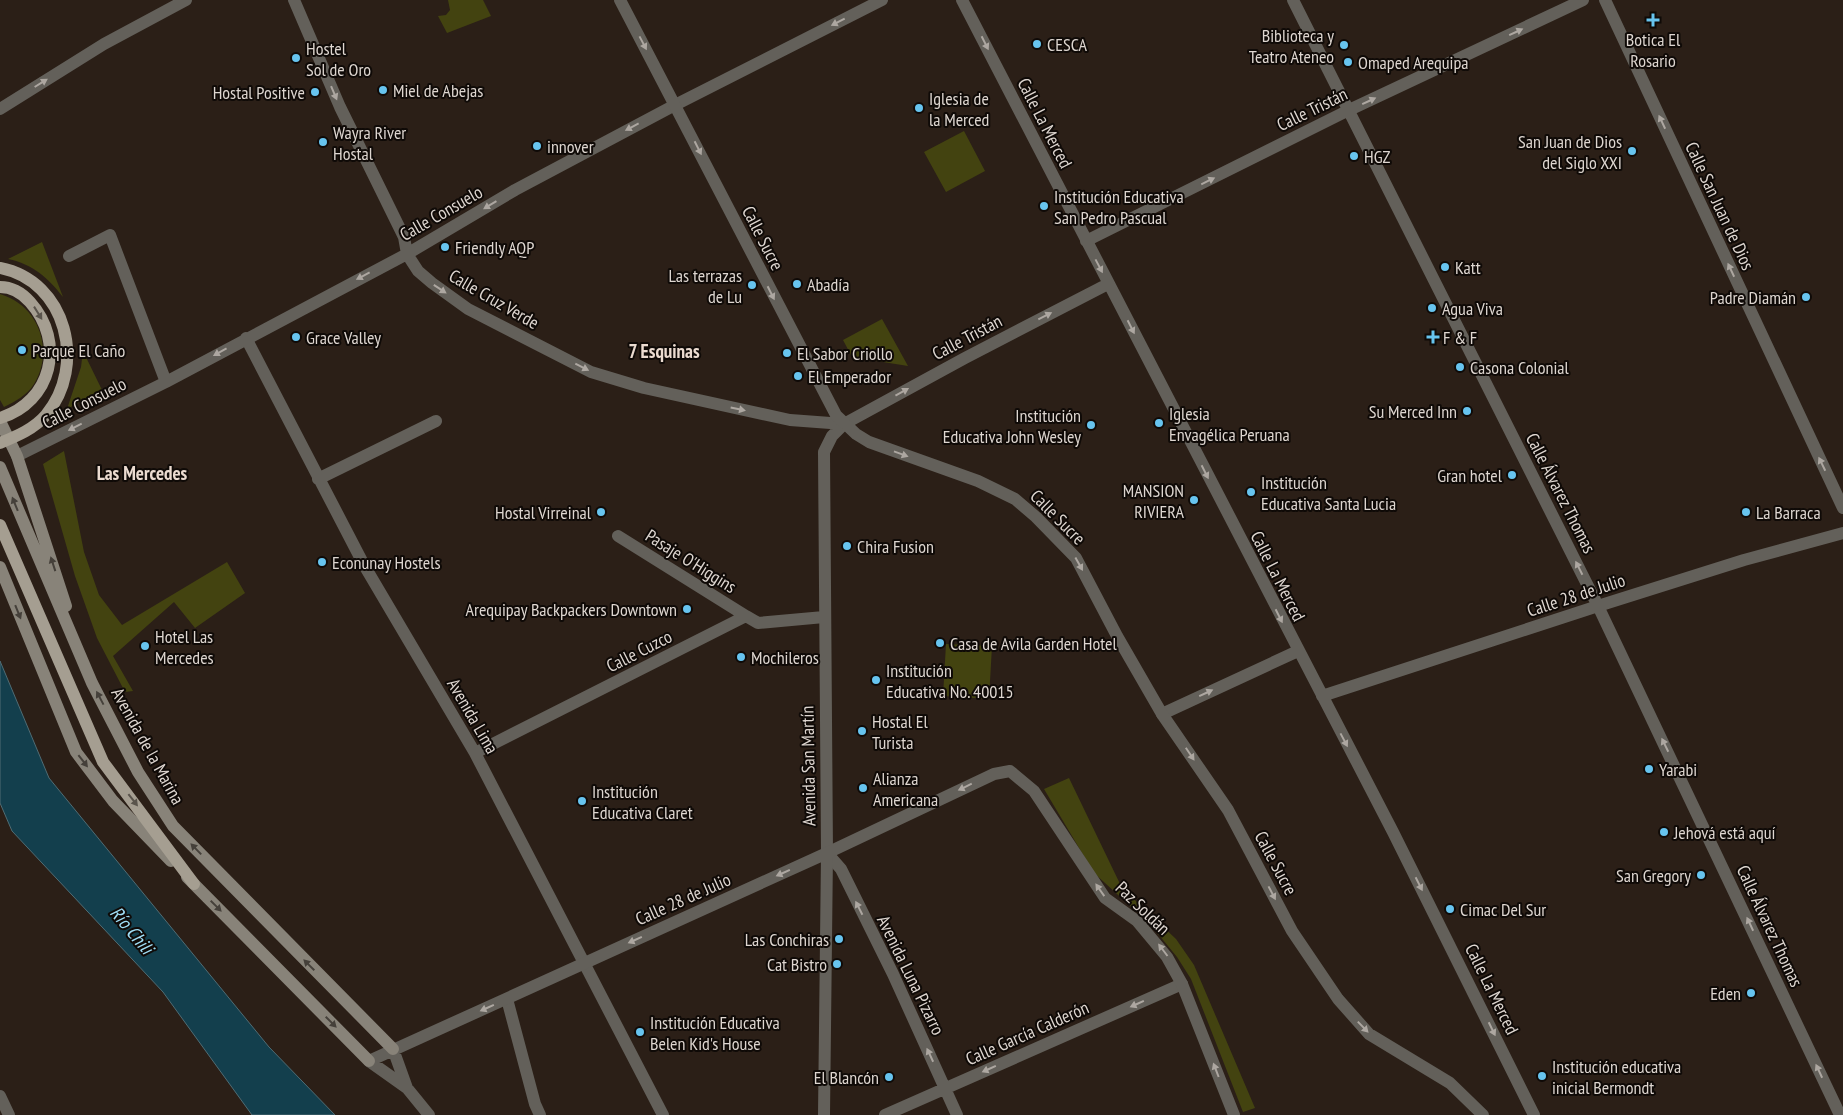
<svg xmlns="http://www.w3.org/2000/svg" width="1843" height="1115" font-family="'PT Sans Narrow',sans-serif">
<rect width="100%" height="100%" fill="#2b1f17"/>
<!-- green -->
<path fill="#434310" d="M 448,0 L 483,0 L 491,16 L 447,33 L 438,16 L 446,15 L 450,10 Z
M 964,131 L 985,171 L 946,192 L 924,152 Z
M 42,242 L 63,297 C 48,278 33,264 8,259 Z
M 0,294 C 38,305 55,349 34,384 C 27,395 16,401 4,407 L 0,400 Z
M 882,319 L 908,366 L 852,357 L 843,340 Z
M 83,351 L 102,390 L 67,409 L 81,367 Z
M 64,451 L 84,552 L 99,595 L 122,625 L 227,562 L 245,593 L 195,628 L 174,602 L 113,656 L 133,691 L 125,692 L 97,638 L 75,576 L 43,464 Z
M 946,644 L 992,646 L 989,699 L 943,696 Z
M 1069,778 L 1122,888 L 1176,939 L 1194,965 L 1255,1108 L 1243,1112 L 1191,979 L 1177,957 L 1150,924 L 1094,873 L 1044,789 Z"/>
<!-- water -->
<path fill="#133f4d" stroke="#506c74" d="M 0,661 L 49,778 L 269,1047 L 335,1115 L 252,1115 L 163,992 L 12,831 L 0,803 Z"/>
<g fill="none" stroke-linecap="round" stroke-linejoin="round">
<!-- minor -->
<path stroke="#63605a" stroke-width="12" d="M 294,0 L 340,107 L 404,237 L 407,254 L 418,271 L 432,283 L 468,309 L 591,372 L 644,388 L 790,420 L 844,424
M 962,0 L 1393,832 L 1534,1115
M 1293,0 L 1598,606 L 1840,1115
M 1605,0 L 1843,508
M 1086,241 L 1347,111 L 1583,0
M 69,256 L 110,235 L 166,382
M 246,338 L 364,565 L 475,753 L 663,1115
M 17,456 L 166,382 L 407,254 L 515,190 L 675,105 L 882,0
M 318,479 L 436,421
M 618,536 L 746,616
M 1322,696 L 1598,606 L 1744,560 L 1843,533
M 1162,714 L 1298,651
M 475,753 L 746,616 L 758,623 L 824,617
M 507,999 L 535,1104 L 540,1115
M 0,1096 L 9,1115
M 885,1115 L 1182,984
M 957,1115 L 893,974 L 841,869 L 827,853 L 824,452 L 832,436 L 844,424 L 965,358 L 1108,284"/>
<!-- tertiary -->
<path stroke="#63605a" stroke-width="12" d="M 620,0 L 836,415 L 856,434 L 869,442 L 978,481 L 1015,499 L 1036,517 L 1076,558 L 1117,636 L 1162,714 L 1228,810 L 1292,931 L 1338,999 L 1369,1034 L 1450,1083 L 1483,1115
M 0,109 L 104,44 L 186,0
M 393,1049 L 407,1088
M 429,1115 L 407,1088 L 369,1061 L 827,853 L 994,774 L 1010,771 L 1034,791 L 1105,898 L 1137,921 L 1167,957 L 1182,984 L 1234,1115
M 824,1115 L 827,853"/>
<!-- secondary -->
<path stroke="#888379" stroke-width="12" d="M 0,421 L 17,456 L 66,606
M 0,467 L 92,683 L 138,772 L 173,826 L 393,1049
M 0,567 L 76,752 L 113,801 L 171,861
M 187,877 L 369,1061"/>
<!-- primary -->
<path stroke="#a59e91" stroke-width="12" d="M 0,268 C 67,281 87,366 46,415 C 34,429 17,436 0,443
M 0,287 C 13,287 22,293 30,302 C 66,342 52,402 0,418
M 0,525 L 103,762 L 194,884"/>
</g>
<!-- one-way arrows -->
<defs><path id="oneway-solid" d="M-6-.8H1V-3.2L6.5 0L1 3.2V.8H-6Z" transform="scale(1.25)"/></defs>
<g fill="#ada7a1">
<use href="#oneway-solid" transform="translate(838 22) rotate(153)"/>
<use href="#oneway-solid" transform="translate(1516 32) rotate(-25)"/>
<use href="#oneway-solid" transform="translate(643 43) rotate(62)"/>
<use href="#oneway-solid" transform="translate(985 43) rotate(63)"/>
<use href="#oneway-solid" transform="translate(41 83) rotate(-32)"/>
<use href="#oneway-solid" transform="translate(334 93) rotate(67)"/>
<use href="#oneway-solid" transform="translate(1369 101) rotate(-25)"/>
<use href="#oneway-solid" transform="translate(1662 122) rotate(-115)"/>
<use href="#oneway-solid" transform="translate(632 127) rotate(152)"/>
<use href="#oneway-solid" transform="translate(698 148) rotate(63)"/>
<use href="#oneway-solid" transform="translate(1208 181) rotate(-26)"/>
<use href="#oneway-solid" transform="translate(490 205) rotate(149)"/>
<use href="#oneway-solid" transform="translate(1099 266) rotate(62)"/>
<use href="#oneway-solid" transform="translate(1731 270) rotate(-115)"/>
<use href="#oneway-solid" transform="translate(363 276) rotate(152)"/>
<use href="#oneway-solid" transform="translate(440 289) rotate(34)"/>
<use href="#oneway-solid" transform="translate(771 293) rotate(63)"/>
<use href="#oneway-solid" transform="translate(1045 316) rotate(-27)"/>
<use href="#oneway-solid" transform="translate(1131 327) rotate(63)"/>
<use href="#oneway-solid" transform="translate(220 352) rotate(151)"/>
<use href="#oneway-solid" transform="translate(582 367) rotate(27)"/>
<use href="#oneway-solid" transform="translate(902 392) rotate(-29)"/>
<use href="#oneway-solid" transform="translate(738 409) rotate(12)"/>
<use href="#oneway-solid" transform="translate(75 427) rotate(153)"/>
<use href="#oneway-solid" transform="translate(901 454) rotate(20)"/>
<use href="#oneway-solid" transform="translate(1822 464) rotate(-116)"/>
<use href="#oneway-solid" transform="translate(1205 472) rotate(63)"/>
<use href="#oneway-solid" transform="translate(1079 564) rotate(61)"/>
<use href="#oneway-solid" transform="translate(1579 568) rotate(-117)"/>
<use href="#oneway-solid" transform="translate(1279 616) rotate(63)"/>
<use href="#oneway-solid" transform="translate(1206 693) rotate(-25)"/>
<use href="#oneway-solid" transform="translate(1344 740) rotate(62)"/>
<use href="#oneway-solid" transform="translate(1665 745) rotate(-116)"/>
<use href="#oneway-solid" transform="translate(1190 754) rotate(56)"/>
<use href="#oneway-solid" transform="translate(965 787) rotate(154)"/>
<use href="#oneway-solid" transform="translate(783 873) rotate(156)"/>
<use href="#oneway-solid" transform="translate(1419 884) rotate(63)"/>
<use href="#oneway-solid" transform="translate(1100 890) rotate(-125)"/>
<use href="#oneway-solid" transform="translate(1272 893) rotate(62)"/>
<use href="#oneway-solid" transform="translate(859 908) rotate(-117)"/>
<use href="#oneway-solid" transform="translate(1750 924) rotate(-115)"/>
<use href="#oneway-solid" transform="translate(635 940) rotate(156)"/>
<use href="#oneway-solid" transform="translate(1163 950) rotate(-127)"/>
<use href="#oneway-solid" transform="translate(1137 1004) rotate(156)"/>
<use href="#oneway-solid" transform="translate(487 1008) rotate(156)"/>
<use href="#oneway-solid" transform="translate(1363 1027) rotate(46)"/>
<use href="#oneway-solid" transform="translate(1492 1029) rotate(64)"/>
<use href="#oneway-solid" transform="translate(930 1055) rotate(-115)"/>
<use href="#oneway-solid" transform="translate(989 1069) rotate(156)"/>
<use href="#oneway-solid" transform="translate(1216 1070) rotate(-111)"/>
<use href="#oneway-solid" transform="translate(1819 1071) rotate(-115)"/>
</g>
<g fill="#5a544c">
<use href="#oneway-solid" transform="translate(38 313) rotate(58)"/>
<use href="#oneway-solid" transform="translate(133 800) rotate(52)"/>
</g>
<g fill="#45403a">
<use href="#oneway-solid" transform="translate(15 504) rotate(-112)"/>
<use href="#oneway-solid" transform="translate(53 564) rotate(-108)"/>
<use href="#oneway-solid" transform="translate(18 612) rotate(68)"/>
<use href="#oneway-solid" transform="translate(100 698) rotate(-118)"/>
<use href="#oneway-solid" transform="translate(83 761) rotate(52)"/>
<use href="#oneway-solid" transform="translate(196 849) rotate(-134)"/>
<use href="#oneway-solid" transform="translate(216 906) rotate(45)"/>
<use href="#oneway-solid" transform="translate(309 965) rotate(-135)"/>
<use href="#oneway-solid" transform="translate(331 1022) rotate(45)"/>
</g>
<!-- markers -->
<g fill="#67c4ef" stroke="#0f0a07" stroke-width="2">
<path d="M1650.5 12.5h5v5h5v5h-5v5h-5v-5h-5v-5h5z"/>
<circle cx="1037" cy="44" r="5"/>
<circle cx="1344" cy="45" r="5"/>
<circle cx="296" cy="58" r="5"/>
<circle cx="1348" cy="62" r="5"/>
<circle cx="383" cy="90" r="5"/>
<circle cx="315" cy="92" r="5"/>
<circle cx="919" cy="108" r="5"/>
<circle cx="323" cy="142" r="5"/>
<circle cx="537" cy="146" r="5"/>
<circle cx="1632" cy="151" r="5"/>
<circle cx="1354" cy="156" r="5"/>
<circle cx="1044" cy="206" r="5"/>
<circle cx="445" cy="247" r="5"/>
<circle cx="1445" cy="267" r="5"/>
<circle cx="797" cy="284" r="5"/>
<circle cx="752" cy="285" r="5"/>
<circle cx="1806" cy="297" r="5"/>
<circle cx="1432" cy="308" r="5"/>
<circle cx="296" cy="337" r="5"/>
<path d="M1430.5 329.5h5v5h5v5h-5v5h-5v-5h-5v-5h5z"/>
<circle cx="22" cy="350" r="5"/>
<circle cx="787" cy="353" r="5"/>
<circle cx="1460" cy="367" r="5"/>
<circle cx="798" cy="376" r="5"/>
<circle cx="1467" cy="411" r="5"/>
<circle cx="1159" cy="423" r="5"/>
<circle cx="1091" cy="425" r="5"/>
<circle cx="1512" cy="475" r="5"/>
<circle cx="1251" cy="492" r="5"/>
<circle cx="1194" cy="500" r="5"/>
<circle cx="601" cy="512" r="5"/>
<circle cx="1746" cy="512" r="5"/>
<circle cx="847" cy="546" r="5"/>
<circle cx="322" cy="562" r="5"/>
<circle cx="687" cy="609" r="5"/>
<circle cx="940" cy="643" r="5"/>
<circle cx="145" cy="646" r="5"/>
<circle cx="741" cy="657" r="5"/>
<circle cx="876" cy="680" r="5"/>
<circle cx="862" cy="731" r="5"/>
<circle cx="1649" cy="769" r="5"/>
<circle cx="863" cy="788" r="5"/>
<circle cx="582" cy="801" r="5"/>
<circle cx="1664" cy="832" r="5"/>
<circle cx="1701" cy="875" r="5"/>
<circle cx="1450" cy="909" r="5"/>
<circle cx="839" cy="939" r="5"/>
<circle cx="837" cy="964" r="5"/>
<circle cx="1751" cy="993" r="5"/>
<circle cx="640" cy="1032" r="5"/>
<circle cx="1542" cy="1076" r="5"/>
<circle cx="889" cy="1077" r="5"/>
</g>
<g text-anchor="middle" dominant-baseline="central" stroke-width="4" stroke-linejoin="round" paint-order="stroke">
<!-- poi labels -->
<g font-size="18" fill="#ded6d0" stroke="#0f0a07" text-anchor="start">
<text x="1334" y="35" text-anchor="end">Biblioteca y<tspan x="1334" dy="21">Teatro Ateneo</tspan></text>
<text x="1653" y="39" text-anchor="middle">Botica El<tspan x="1653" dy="21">Rosario</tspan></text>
<text x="1047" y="44">CESCA</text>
<text x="306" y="48">Hostel<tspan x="306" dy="21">Sol de Oro</tspan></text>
<text x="1358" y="62">Omaped Arequipa</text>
<text x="393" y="90">Miel de Abejas</text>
<text x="305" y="92" text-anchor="end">Hostal Positive</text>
<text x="929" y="98">Iglesia de<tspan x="929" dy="21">la Merced</tspan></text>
<text x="333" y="132">Wayra River<tspan x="333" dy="21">Hostal</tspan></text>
<text x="1622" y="141" text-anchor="end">San Juan de Dios<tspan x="1622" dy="21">del Siglo XXI</tspan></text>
<text x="547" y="146">innover</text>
<text x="1364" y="156">HGZ</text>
<text x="1054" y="196">Institución Educativa<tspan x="1054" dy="21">San Pedro Pascual</tspan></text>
<text x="455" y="247">Friendly AQP</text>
<text x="1455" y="267">Katt</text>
<text x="742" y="275" text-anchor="end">Las terrazas<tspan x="742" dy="21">de Lu</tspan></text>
<text x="807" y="284">Abadía</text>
<text x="1796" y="297" text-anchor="end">Padre Diamán</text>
<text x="1442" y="308">Agua Viva</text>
<text x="306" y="337">Grace Valley</text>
<text x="1443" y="337">F &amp; F</text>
<text x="32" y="350">Parque El Caño</text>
<text x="797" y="353">El Sabor Criollo</text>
<text x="1470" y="367">Casona Colonial</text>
<text x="808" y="376">El Emperador</text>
<text x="1457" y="411" text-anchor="end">Su Merced Inn</text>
<text x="1169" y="413">Iglesia<tspan x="1169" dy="21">Envagélica Peruana</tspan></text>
<text x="1081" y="415" text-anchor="end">Institución<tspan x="1081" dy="21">Educativa John Wesley</tspan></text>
<text x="1502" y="475" text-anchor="end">Gran hotel</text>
<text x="1261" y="482">Institución<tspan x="1261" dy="21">Educativa Santa Lucia</tspan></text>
<text x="1184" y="490" text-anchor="end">MANSION<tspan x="1184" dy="21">RIVIERA</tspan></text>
<text x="591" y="512" text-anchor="end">Hostal Virreinal</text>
<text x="1756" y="512">La Barraca</text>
<text x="857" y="546">Chira Fusion</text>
<text x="332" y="562">Econunay Hostels</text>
<text x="677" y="609" text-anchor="end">Arequipay Backpackers Downtown</text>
<text x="155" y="636">Hotel Las<tspan x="155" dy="21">Mercedes</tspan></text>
<text x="950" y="643">Casa de Avila Garden Hotel</text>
<text x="751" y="657">Mochileros</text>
<text x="886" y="670">Institución<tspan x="886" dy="21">Educativa No. 40015</tspan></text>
<text x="872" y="721">Hostal El<tspan x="872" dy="21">Turista</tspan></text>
<text x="1659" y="769">Yarabi</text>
<text x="873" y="778">Alianza<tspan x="873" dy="21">Americana</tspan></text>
<text x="592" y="791">Institución<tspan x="592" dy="21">Educativa Claret</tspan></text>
<text x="1674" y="832">Jehová está aquí</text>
<text x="1691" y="875" text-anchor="end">San Gregory</text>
<text x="1460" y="909">Cimac Del Sur</text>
<text x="829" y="939" text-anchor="end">Las Conchiras</text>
<text x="827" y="964" text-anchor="end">Cat Bistro</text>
<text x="1741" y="993" text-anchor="end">Eden</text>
<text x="650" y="1022">Institución Educativa<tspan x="650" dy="21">Belen Kid's House</tspan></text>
<text x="1552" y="1066">Institución educativa<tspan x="1552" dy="21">inicial Bermondt</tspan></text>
<text x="879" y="1077" text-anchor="end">El Blancón</text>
</g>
<!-- street labels -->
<g font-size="18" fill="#ded6d0" stroke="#0f0a07">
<text transform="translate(1312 109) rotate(-26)">Calle Tristán</text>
<text transform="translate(1045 123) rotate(63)">Calle La Merced</text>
<text transform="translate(1720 206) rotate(65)">Calle San Juan de Dios</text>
<text transform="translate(441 213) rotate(-30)">Calle Consuelo</text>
<text transform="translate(763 238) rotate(63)">Calle Sucre</text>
<text transform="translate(494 299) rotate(30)">Calle Cruz Verde</text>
<text transform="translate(967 337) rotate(-28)">Calle Tristán</text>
<text transform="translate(84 403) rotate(-27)">Calle Consuelo</text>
<text transform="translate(1561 493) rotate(63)">Calle Álvarez Thomas</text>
<text transform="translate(1058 517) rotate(45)">Calle Sucre</text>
<text transform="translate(691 561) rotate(32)">Pasaje O'Higgins</text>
<text transform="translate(1278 576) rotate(63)">Calle La Merced</text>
<text transform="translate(1576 595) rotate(-18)">Calle 28 de Julio</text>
<text transform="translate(639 651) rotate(-27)">Calle Cuzco</text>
<text transform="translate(473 716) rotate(60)">Avenida Lima</text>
<text transform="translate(148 746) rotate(61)">Avenida de la Marina</text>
<text transform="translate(808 766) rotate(-91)">Avenida San Martín</text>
<text transform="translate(1276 863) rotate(62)">Calle Sucre</text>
<text transform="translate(683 899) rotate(-24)">Calle 28 de Julio</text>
<text transform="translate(1143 908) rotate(44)">Paz Soldán</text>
<text transform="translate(1770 926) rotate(65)">Calle Álvarez Thomas</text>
<text transform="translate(911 975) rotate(64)">Avenida Luna Pizarro</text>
<text transform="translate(1492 989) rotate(64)">Calle La Merced</text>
<text transform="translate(1027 1033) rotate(-24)">Calle García Calderón</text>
</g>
<!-- neighbourhood labels -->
<g font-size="19" font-weight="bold" fill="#ebdbd0" stroke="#0f0a07">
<text x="664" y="351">7 Esquinas</text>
<text x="142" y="473">Las Mercedes</text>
</g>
<!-- water labels -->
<g font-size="19" font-style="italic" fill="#9fddf5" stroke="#0f0a07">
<text transform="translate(132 930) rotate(50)">Río Chili</text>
</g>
</g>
</svg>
